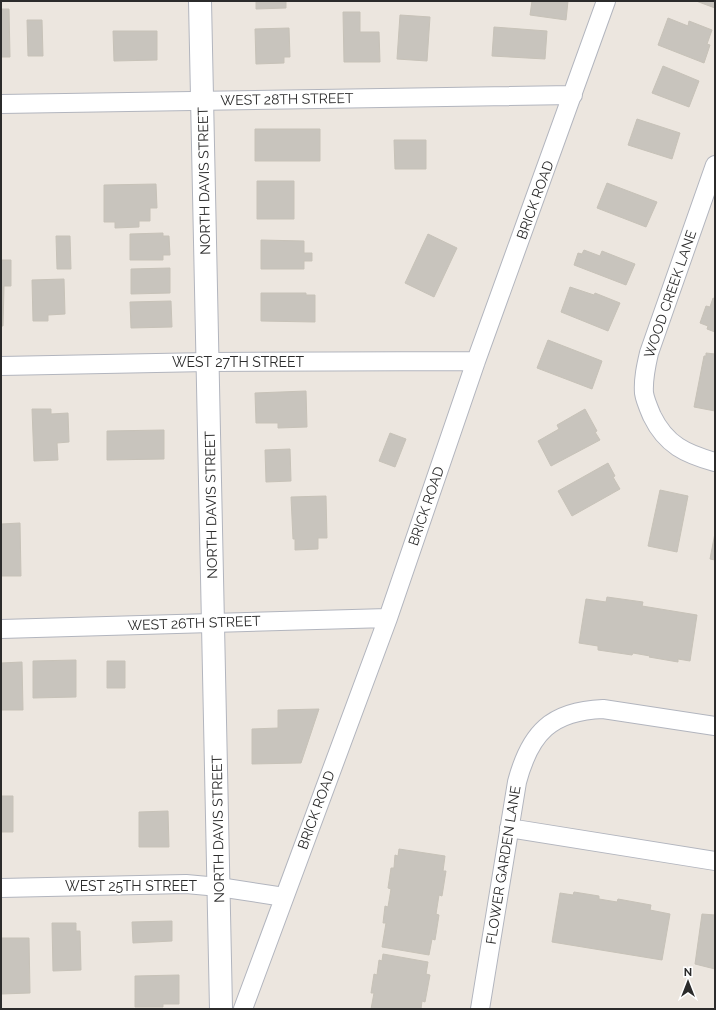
<svg xmlns="http://www.w3.org/2000/svg" width="716" height="1010" font-family="Raleway,sans-serif">
<rect width="100%" height="100%" fill="#ece6df"/>
<!-- building -->
<path fill="#c8c4bd" stroke="#c7c2b8" d="M 256,1 L 286,1 L 286,8 L 256,9 Z
M 532,1 L 568,1 L 566,20 L 530,15 Z
M 696,1 L 715,1 L 715,8 Z
M 1,9 L 9,9 L 10,57 L 1,57 Z
M 343,12 L 360,12 L 360,32 L 379,32 L 380,62 L 344,62 Z
M 400,15 L 430,17 L 427,61 L 397,59 Z
M 668,18 L 688,26 L 689,21 L 712,30 L 707,44 L 710,45 L 704,63 L 658,45 Z
M 27,20 L 42,20 L 43,56 L 28,56 Z
M 494,27 L 547,31 L 545,59 L 492,56 Z
M 289,28 L 290,57 L 284,57 L 284,63 L 256,64 L 255,29 Z
M 113,31 L 157,31 L 157,60 L 114,61 Z
M 663,66 L 699,81 L 689,107 L 652,93 Z
M 637,119 L 680,133 L 672,159 L 628,145 Z
M 255,129 L 320,129 L 320,161 L 255,161 Z
M 394,140 L 426,140 L 426,169 L 395,169 Z
M 257,181 L 294,181 L 294,219 L 257,219 Z
M 607,183 L 657,202 L 646,227 L 597,208 Z
M 156,184 L 157,208 L 150,208 L 150,221 L 139,221 L 139,227 L 115,228 L 115,222 L 104,222 L 104,185 Z
M 163,233 L 163,236 L 169,236 L 170,255 L 163,255 L 163,260 L 130,260 L 130,234 Z
M 428,234 L 457,248 L 434,297 L 405,283 Z
M 56,236 L 70,236 L 71,269 L 57,269 Z
M 261,240 L 304,241 L 304,253 L 312,253 L 312,261 L 304,261 L 304,269 L 261,269 Z
M 584,250 L 600,256 L 602,251 L 635,264 L 626,285 L 574,265 L 578,253 L 582,254 Z
M 1,260 L 11,260 L 11,286 L 4,286 L 3,326 L 1,326 Z
M 170,268 L 170,293 L 131,294 L 131,269 Z
M 64,279 L 65,314 L 48,315 L 48,321 L 33,321 L 32,280 Z
M 570,287 L 594,295 L 595,293 L 620,303 L 608,331 L 561,312 Z
M 261,293 L 306,293 L 306,295 L 315,295 L 315,322 L 261,321 Z
M 713,298 L 715,299 L 715,332 L 707,329 L 708,326 L 700,323 L 706,306 L 710,307 Z
M 171,301 L 172,327 L 131,328 L 130,302 Z
M 548,340 L 602,361 L 592,389 L 537,368 Z
M 706,353 L 715,354 L 715,411 L 694,407 L 704,356 L 706,356 Z
M 306,391 L 307,427 L 278,428 L 278,423 L 256,423 L 255,393 Z
M 32,409 L 51,409 L 51,414 L 68,413 L 69,442 L 57,443 L 58,460 L 34,461 Z
M 585,409 L 597,431 L 595,432 L 600,440 L 551,466 L 538,441 L 559,429 L 557,425 Z
M 164,430 L 164,459 L 107,460 L 107,431 Z
M 390,433 L 406,439 L 395,467 L 379,461 Z
M 290,449 L 291,481 L 266,482 L 265,450 Z
M 608,463 L 615,476 L 613,477 L 620,489 L 572,516 L 558,491 Z
M 660,490 L 688,496 L 677,552 L 648,546 Z
M 326,496 L 327,538 L 318,538 L 318,549 L 295,550 L 295,539 L 293,539 L 291,497 Z
M 20,523 L 21,576 L 1,576 L 1,524 Z
M 715,533 L 715,560 L 710,559 Z
M 607,597 L 643,602 L 642,606 L 697,615 L 690,661 L 678,659 L 678,662 L 649,657 L 650,656 L 633,653 L 632,655 L 598,650 L 598,646 L 579,643 L 586,599 L 606,602 Z
M 76,660 L 76,697 L 33,698 L 33,661 Z
M 107,661 L 125,661 L 125,688 L 107,688 Z
M 22,662 L 23,710 L 1,710 L 1,663 Z
M 319,709 L 301,763 L 252,764 L 252,729 L 278,728 L 278,710 Z
M 1,796 L 13,796 L 13,832 L 1,832 Z
M 168,811 L 169,847 L 139,847 L 139,812 Z
M 399,849 L 445,856 L 443,871 L 446,871 L 442,896 L 439,895 L 436,914 L 439,915 L 435,940 L 432,939 L 429,955 L 382,947 L 386,923 L 383,923 L 385,906 L 388,907 L 391,889 L 388,888 L 391,868 L 394,868 L 395,855 L 398,856 Z
M 574,892 L 599,896 L 599,899 L 617,902 L 618,899 L 651,905 L 650,910 L 670,914 L 662,960 L 552,942 L 560,893 L 573,895 Z
M 702,914 L 715,915 L 715,969 L 695,964 Z
M 172,921 L 172,941 L 133,943 L 132,922 Z
M 52,923 L 76,923 L 76,931 L 80,931 L 81,970 L 53,971 Z
M 1,938 L 29,938 L 30,993 L 1,994 Z
M 383,954 L 428,962 L 426,974 L 430,975 L 425,1002 L 422,1001 L 421,1009 L 371,1009 L 374,993 L 371,993 L 374,974 L 377,975 L 379,960 L 382,961 Z
M 179,975 L 179,1004 L 163,1004 L 163,1007 L 135,1007 L 135,976 Z"/>
<g fill="none" stroke-linecap="round" stroke-linejoin="round">
<!-- minor casing -->
<g stroke="#b2b5be" stroke-width="20">
<path id="minor" d="M 1,104 L 573,95
M 715,165 L 649,353 C 646,366 643,379 644,393 C 645,400 649,409 652,416 C 666,445 686,454 715,462
M 1,366 L 208,362 L 476,361
M 1,629 L 388,618
M 509,828 L 715,861
M 1,888 L 186,884 L 219,887 L 284,897
M 243,1009 L 388,618 L 476,361 L 606,1
M 480,1009 L 517,782 C 530,733 551,711 603,709 L 715,726"/>
</g>
<!-- tertiary casing -->
<g stroke="#b2b5be" stroke-width="24">
<path id="tertiary" d="M 200,1 L 221,1009"/>
</g>
<!-- minor -->
<use href="#minor" stroke="#fff" stroke-width="18"/>
<!-- tertiary -->
<use href="#tertiary" stroke="#fff" stroke-width="22"/>
</g>
<g text-anchor="middle" dominant-baseline="central" stroke-width="3.5" stroke-linejoin="round" paint-order="stroke">
<!-- street labels -->
<g font-size="14" fill="#2b2b2b" stroke="#fff">
<text transform="translate(287 99) rotate(-1)">WEST 28TH STREET</text>
<text transform="translate(204 181) rotate(-91)">NORTH DAVIS STREET</text>
<text transform="translate(535 200) rotate(-70)">BRICK ROAD</text>
<text transform="translate(670 294) rotate(-71)">WOOD CREEK LANE</text>
<text x="238" y="362">WEST 27TH STREET</text>
<text transform="translate(211 505) rotate(-91)">NORTH DAVIS STREET</text>
<text transform="translate(426 506) rotate(-71)">BRICK ROAD</text>
<text transform="translate(194 623) rotate(-2)">WEST 26TH STREET</text>
<text transform="translate(316 810) rotate(-70)">BRICK ROAD</text>
<text transform="translate(218 829) rotate(-91)">NORTH DAVIS STREET</text>
<text transform="translate(503 865) rotate(-81)">FLOWER GARDEN LANE</text>
<text x="131" y="886">WEST 25TH STREET</text>
</g>
</g>
<!-- border -->
<rect width="716" height="1010" fill="none" stroke="#2b2b2b" stroke-width="4"/>
<!-- north arrow -->
<g transform="translate(688 982)" stroke="#ffffff" stroke-width="3" paint-order="stroke">
<path d="M0-3L7 15L0 10L-7 15Z" fill="#2b2b2b"/>
<text y="-6" font-size="11" font-weight="bold" text-anchor="middle" fill="#2b2b2b">N</text>
</g>
</svg>
